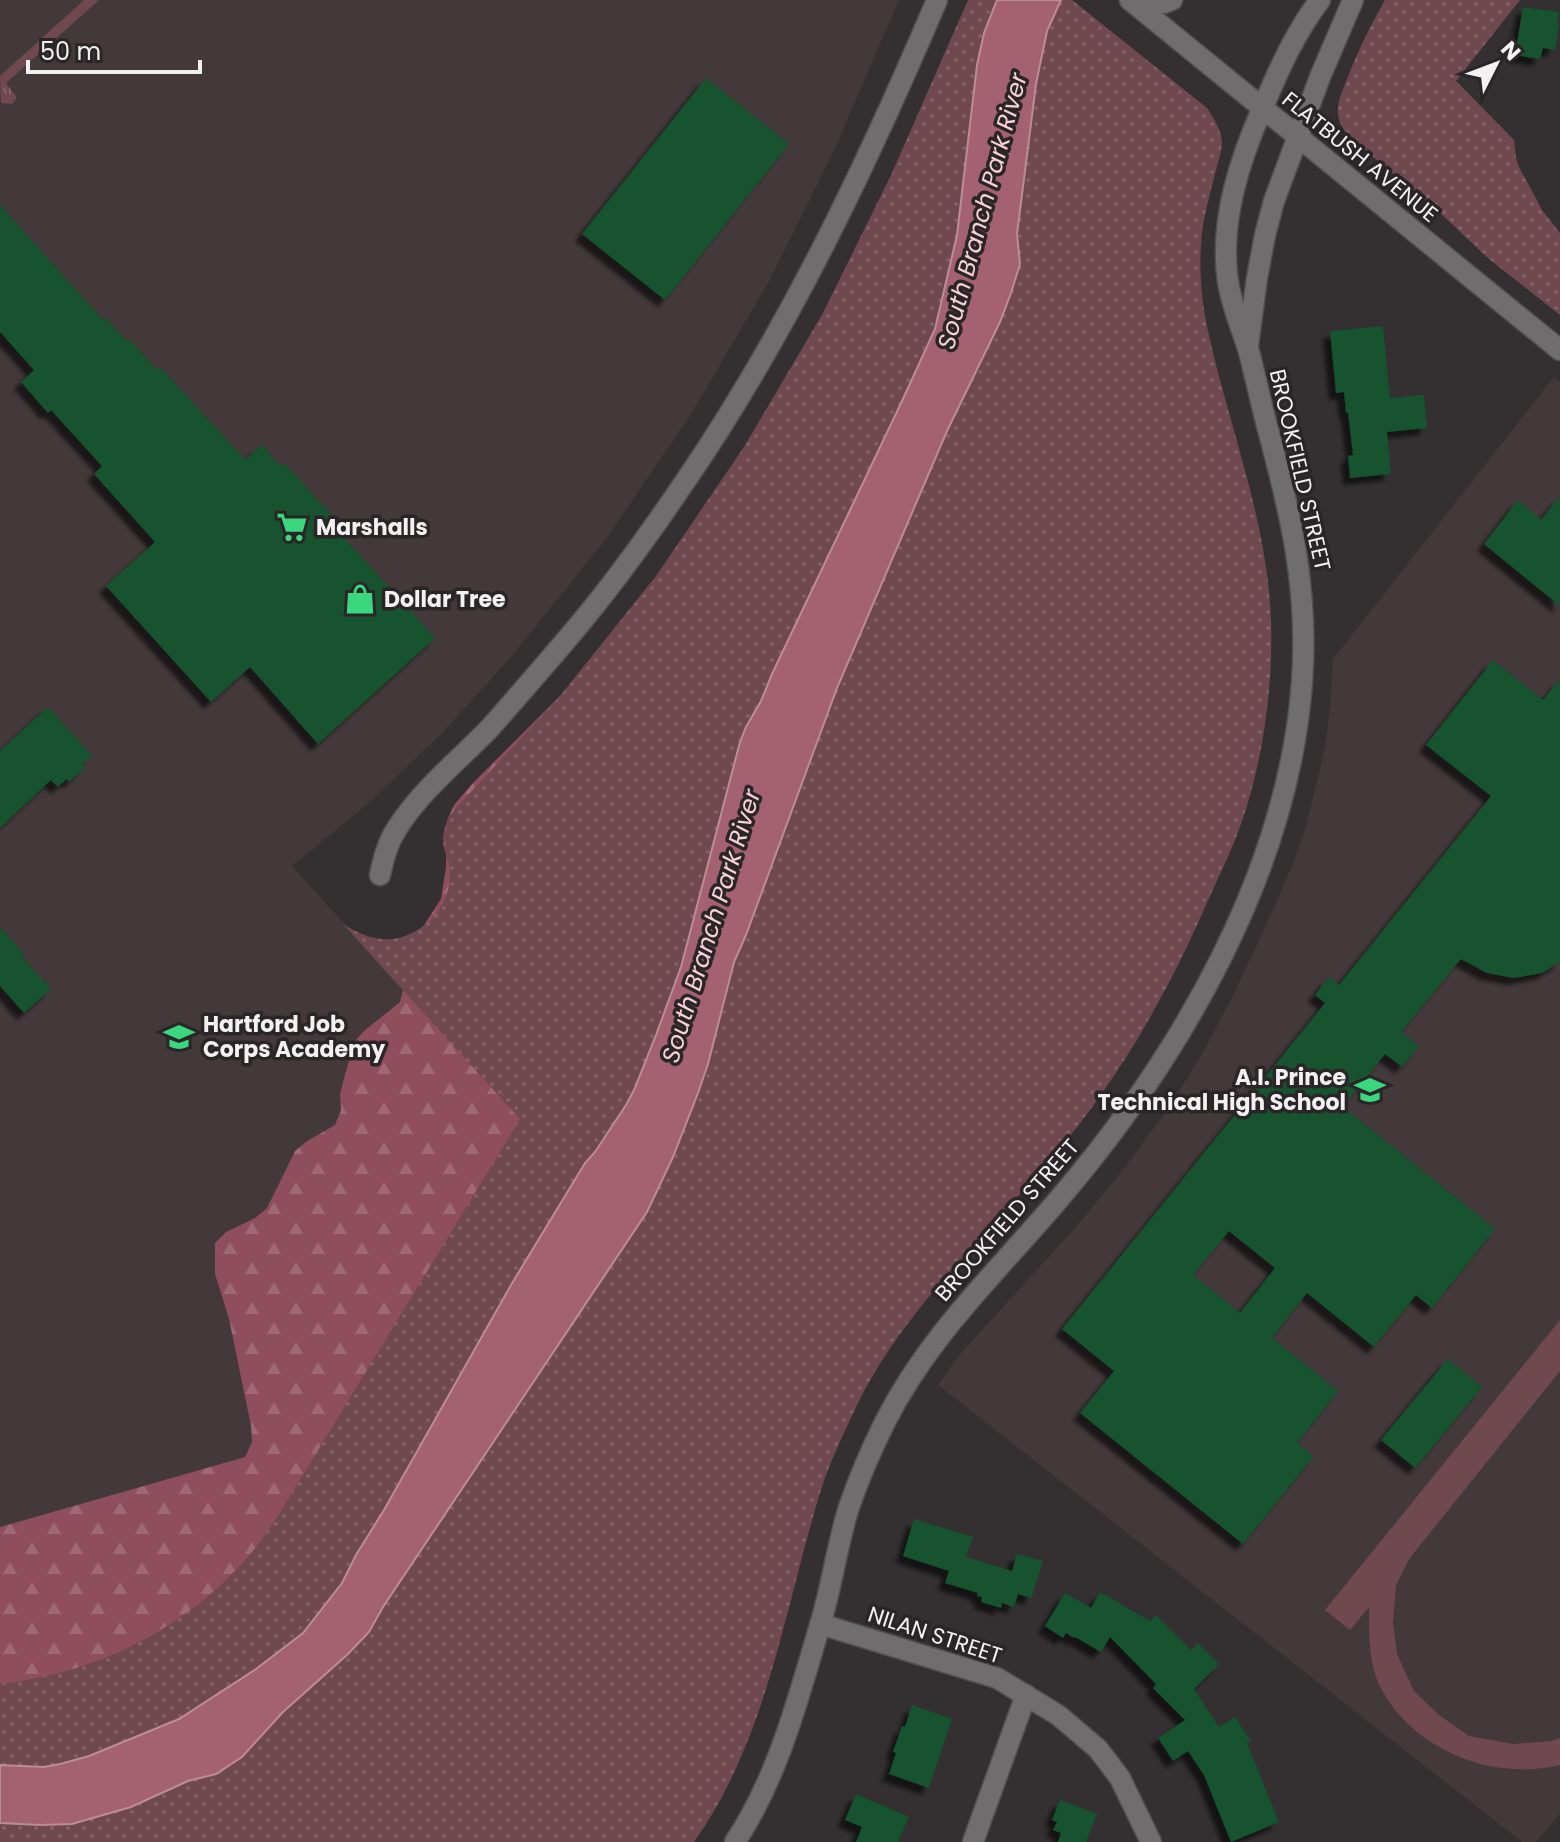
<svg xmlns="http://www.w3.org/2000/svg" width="1560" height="1842" font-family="Poppins,sans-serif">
<defs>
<pattern id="grass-tufts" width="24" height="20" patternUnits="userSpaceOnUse" patternTransform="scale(2)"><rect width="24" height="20" fill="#6f4850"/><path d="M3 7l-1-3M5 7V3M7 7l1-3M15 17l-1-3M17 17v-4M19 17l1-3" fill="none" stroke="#84636a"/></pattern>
<pattern id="forest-firs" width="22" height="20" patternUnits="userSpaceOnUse" patternTransform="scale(2)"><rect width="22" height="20" fill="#8f4e5e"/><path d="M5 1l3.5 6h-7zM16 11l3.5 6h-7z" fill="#9f6876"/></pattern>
<pattern id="park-dots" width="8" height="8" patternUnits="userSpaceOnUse" patternTransform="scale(2)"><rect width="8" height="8" fill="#6f4850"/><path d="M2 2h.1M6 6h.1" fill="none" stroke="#84636a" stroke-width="1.8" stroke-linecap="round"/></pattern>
<filter id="shadow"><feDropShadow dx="-7" dy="7" stdDeviation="2" flood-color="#0009"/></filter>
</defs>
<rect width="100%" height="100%" fill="#343031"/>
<!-- built -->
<path fill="#43393b" d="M 0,0 L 899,0 L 835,148 L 768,283 L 691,414 L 606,539 L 511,657 L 443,732 L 370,802 L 292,866 L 403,989 L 400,1002 L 364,1031 L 340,1094 L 341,1110 L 335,1125 L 307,1141 L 295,1151 L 267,1208 L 255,1218 L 226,1232 L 215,1274 L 229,1319 L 251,1426 L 252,1442 L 245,1457 L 0,1527 Z
M 1554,377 L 1560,382 L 1560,1813 L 1536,1842 L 1522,1842 L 938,1385 L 963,1351 L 1076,1227 L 1120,1174 L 1161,1119 L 1198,1061 L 1231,1000 L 1277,901 L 1293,864 L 1306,826 L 1325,748 L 1330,708 L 1333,659 Z"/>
<!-- grass -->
<path fill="url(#grass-tufts)" d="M 84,0 L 99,0 L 6,83 L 17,98 L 12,104 L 1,103 L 0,76 Z"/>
<!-- forest -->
<path fill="url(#forest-firs)" d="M 806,359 L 384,1510 L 0,1765 L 0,1527 L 245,1457 L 252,1442 L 251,1426 L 229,1319 L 215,1274 L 215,1243 L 226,1232 L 255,1218 L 267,1208 L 295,1151 L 307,1141 L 335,1125 L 341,1110 L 340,1094 L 354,1042 L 364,1031 L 400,1002 L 415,939 L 441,899 L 446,867 L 447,821 L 454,805 L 474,782 L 560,696 L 636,612 Z"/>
<!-- park -->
<path fill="url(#park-dots)" d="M 968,0 L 1072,0 L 1207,108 C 1214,119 1221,129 1222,142 C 1222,151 1218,162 1216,170 C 1210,195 1202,220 1201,245 C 1199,273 1202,303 1208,331 C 1227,418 1260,502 1269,591 C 1277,671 1264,770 1233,845 C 1222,871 1209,897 1198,923 C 1164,998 1122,1071 1070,1136 C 1000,1223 906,1304 857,1405 C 844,1433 829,1463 820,1493 C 784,1611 767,1739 694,1842 L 0,1842 L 0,1684 C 98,1673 188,1628 252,1552 C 264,1537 274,1522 284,1506 L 520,1119 L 343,924 C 362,936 385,945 407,935 C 433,925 450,902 450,873 C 450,861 442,849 443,837 C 444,826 449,817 455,809 L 560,696 L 656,576 L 744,447 L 823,313 L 892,173 Z
M 1385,0 L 1520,0 L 1456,81 L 1514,140 L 1516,158 L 1519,167 L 1542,210 L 1560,233 L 1560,315 L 1489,259 L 1436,209 L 1349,137 C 1343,129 1337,120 1338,109 C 1338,99 1344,88 1347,79 C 1358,51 1370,26 1385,0 Z"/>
<!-- pitch -->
<path fill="#6f4850" d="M 1560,1320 L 1560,1371 L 1409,1559 L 1396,1585 L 1393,1622 L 1397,1654 L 1414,1691 L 1439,1715 L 1469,1736 L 1513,1744 L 1551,1741 L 1560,1738 L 1560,1765 C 1495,1781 1417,1752 1383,1692 C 1368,1665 1369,1636 1369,1607 L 1350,1630 L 1325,1610 Z"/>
<!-- water -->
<path fill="#a46171" stroke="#bc8c98" stroke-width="2" d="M 997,0 L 1061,0 L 1047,31 L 1036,84 L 1017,234 L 1020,264 L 1011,293 L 1000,322 L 947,431 L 837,688 L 746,935 L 734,962 L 708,1064 L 698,1093 L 673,1157 L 647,1212 L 383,1607 L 369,1632 L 348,1654 L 283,1712 L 242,1757 L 216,1774 L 188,1781 L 131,1807 L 72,1824 L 41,1825 L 0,1823 L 0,1765 L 44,1767 L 60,1764 L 89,1756 L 179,1719 L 256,1669 L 303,1633 L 342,1583 L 356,1555 L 384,1510 L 511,1285 L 585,1163 L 595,1152 L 626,1105 L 634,1090 L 656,1035 L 681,967 L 740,742 L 746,727 L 761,701 L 772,674 L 902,401 L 935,329 L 957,235 L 977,65 L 984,33 Z"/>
<!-- building -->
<path fill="#12532e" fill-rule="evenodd" filter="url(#shadow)" d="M 1523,7 L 1559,12 L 1557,24 L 1559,24 L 1555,50 L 1543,48 L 1540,59 L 1515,55 Z
M 706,78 L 789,144 L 665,300 L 582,234 Z
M 0,205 L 103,320 L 106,318 L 126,341 L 129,339 L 157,370 L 160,367 L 245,460 L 262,445 L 280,466 L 284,463 L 332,516 L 328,520 L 435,638 L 318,744 L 250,667 L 211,702 L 106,586 L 155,542 L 94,474 L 102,466 L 51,410 L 48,413 L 21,382 L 34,370 L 0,332 Z
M 1383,326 L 1390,398 L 1424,395 L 1427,428 L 1387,432 L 1391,474 L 1350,478 L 1348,456 L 1353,455 L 1348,412 L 1346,413 L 1344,392 L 1336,393 L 1330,331 Z
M 1560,496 L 1560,606 L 1484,544 L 1518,500 L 1541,520 Z
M 1493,660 L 1543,700 L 1560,679 L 1560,962 L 1542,973 L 1514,978 L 1487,973 L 1461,959 L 1401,1032 L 1419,1046 L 1402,1067 L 1385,1054 L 1343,1107 L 1495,1229 L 1432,1308 L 1416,1295 L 1374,1347 L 1307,1293 L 1272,1338 L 1338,1391 L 1297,1443 L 1314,1456 L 1243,1544 L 1080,1413 L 1114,1371 L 1062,1329 L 1325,1003 L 1315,995 L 1329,977 L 1339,985 L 1491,796 L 1426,745 ZM 1229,1231 L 1275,1268 L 1240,1313 L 1193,1275 Z
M 48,707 L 92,756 L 83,764 L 85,767 L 69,782 L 67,779 L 58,787 L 51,780 L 0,828 L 0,751 Z
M 0,927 L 25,955 L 22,957 L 51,989 L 24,1013 L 0,986 Z
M 1448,1359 L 1482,1387 L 1415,1468 L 1381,1440 Z
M 914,1519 L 973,1537 L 966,1557 L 1012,1571 L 1017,1554 L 1043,1561 L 1031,1598 L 1018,1594 L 1014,1607 L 1002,1603 L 1001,1608 L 981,1602 L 982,1597 L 977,1596 L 978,1593 L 945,1583 L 949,1571 L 903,1556 Z
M 1100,1592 L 1150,1621 L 1156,1615 L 1191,1650 L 1198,1643 L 1219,1664 L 1194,1689 L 1219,1727 L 1235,1717 L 1251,1741 L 1247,1743 L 1279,1822 L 1231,1842 L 1204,1775 L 1188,1751 L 1173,1761 L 1158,1738 L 1185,1720 L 1153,1688 L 1156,1684 L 1110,1637 L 1101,1652 L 1075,1637 L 1074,1638 L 1066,1633 L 1063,1638 L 1045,1626 L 1065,1593 L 1091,1608 Z
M 912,1705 L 952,1719 L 929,1788 L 889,1774 L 896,1753 L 893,1752 L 902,1726 L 905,1727 Z
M 856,1794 L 909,1817 L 898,1842 L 856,1842 L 862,1827 L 845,1820 Z
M 1060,1800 L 1097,1814 L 1086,1842 L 1058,1842 L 1061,1833 L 1053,1830 L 1057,1822 L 1052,1820 Z"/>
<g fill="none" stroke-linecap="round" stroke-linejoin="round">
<!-- minor casing -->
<g stroke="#534f50" stroke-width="23">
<path id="minor" d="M 1130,0 L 1560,350
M 1141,0 L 1164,3 L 1172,0
M 1248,345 L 1257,278 L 1265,235 L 1274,201 L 1320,77 L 1353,0
M 380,875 C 383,860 387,844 396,830 C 419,792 459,760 490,728 C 518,696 546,664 573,632 C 612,586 648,536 682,486 C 786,335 865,169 937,0
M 820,1624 L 997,1678 L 1058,1715 L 1098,1749 L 1120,1778 L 1151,1842
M 735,1842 C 778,1777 798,1699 820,1625 C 832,1586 837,1545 849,1507 C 859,1478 871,1450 885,1422 C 929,1335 997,1272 1059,1199 C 1181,1056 1288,872 1302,682 C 1309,588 1290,511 1266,422 C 1260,399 1255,375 1249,352 C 1241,326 1230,302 1227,274 C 1221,217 1240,159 1263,107 C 1279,69 1295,33 1320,0
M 973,1842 L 1026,1695"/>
</g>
<!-- minor -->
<use href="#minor" stroke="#6f6d6e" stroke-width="20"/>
</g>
<!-- icons -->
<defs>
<g id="supermarket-bare" transform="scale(2.4)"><path d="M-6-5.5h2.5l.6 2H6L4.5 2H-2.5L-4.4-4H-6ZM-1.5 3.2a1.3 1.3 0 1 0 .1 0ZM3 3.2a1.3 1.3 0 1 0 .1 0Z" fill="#3ad77f" stroke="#2a2627" stroke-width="2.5" paint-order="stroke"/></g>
<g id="shop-bare" transform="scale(2.4)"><path d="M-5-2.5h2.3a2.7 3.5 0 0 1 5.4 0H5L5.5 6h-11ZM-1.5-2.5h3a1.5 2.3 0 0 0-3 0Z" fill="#3ad77f" stroke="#2a2627" stroke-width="2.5" paint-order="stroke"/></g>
<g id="school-bare" transform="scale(2.4)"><path d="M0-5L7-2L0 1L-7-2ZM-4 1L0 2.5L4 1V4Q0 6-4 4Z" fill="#3ad77f" stroke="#2a2627" stroke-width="2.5" paint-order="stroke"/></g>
</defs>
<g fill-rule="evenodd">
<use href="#supermarket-bare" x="292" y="527"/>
<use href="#shop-bare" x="360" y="599"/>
<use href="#school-bare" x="179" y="1037"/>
<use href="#school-bare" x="1370" y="1090"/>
</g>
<g text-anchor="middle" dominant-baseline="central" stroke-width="7" stroke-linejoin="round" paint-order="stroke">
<!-- street labels -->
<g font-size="22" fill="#f4f1f2" stroke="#2a2627">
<text transform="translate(1360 157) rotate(39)">FLATBUSH AVENUE</text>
<text transform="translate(1300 470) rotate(77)">BROOKFIELD STREET</text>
<text transform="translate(1007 1220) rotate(-49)">BROOKFIELD STREET</text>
<text transform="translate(935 1635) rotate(18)">NILAN STREET</text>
</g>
<!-- poi labels -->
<g font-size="22" font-weight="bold" fill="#f4f1f2" stroke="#2a2627" text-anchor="start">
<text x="316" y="527">Marshalls</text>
<text x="384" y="599">Dollar Tree</text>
<text x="203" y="1024">Hartford Job<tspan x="203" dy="25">Corps Academy</tspan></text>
<text x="1346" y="1077" text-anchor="end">A.I. Prince<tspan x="1346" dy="25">Technical High School</tspan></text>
</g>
<!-- water labels -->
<g font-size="24" font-style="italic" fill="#fad1d9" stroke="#2a2627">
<text transform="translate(982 211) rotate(-75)">South Branch Park River</text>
<text transform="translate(711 926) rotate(-73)">South Branch Park River</text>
</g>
</g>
<!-- north arrow -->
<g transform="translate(1496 64) rotate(48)" stroke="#2a2627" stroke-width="6" paint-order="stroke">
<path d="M0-6L14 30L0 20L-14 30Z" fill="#f4f1f2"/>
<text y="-12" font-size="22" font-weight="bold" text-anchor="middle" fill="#f4f1f2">N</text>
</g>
<!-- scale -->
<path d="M28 60v12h172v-12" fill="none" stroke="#f4f1f2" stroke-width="4"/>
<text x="40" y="60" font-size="24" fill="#f4f1f2" stroke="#2a2627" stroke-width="6" paint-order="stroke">50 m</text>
</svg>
